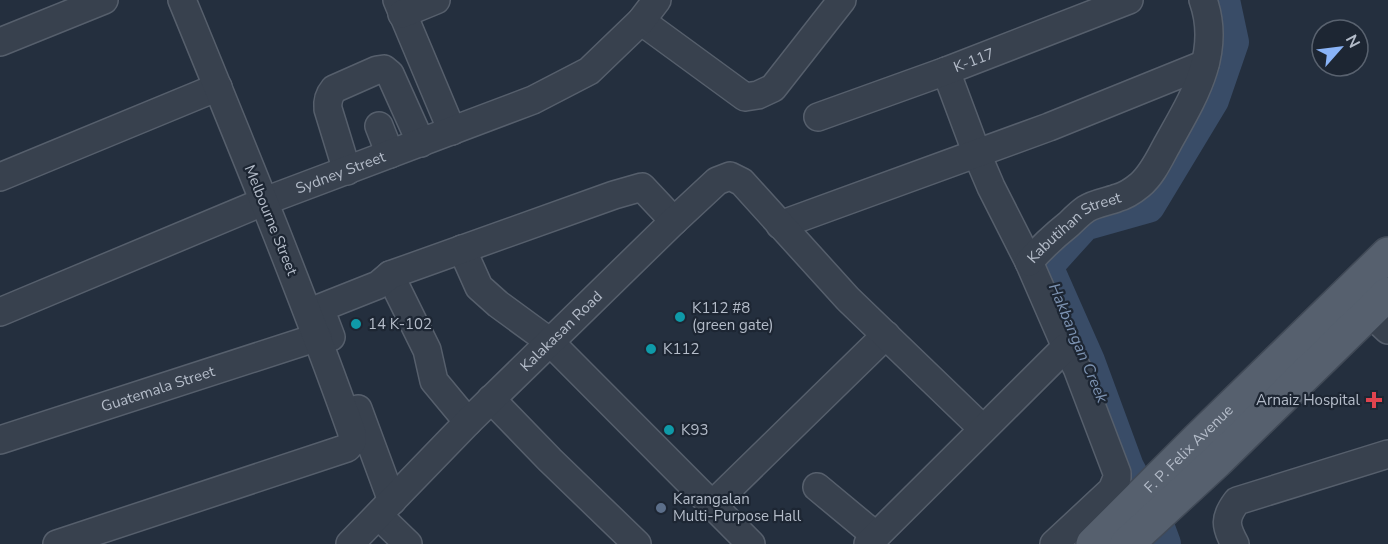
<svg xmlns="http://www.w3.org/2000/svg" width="1388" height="544" font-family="'Nunito Sans',sans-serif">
<rect width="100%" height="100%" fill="#242f3e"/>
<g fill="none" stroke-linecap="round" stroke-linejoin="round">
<!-- river -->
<path stroke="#394c67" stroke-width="34" d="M 1164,544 L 1154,517 L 1127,467 L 1088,361 L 1046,266 L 1084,224 L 1148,206 L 1212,100 L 1232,42 L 1223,0"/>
<!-- minor casing -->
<g stroke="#565f6c" stroke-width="30">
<g id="minor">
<path d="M 397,0 L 452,131"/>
<path d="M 402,14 L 436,0"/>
<path d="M 641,21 L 745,97 L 758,95 L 773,88 L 842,0"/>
<path d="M 0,42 L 104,0"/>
<path d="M 946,71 L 977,154 L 991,187 L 1029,262 L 1066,347 L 1077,368 L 1117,473 L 1117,478 L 1112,490 L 1054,544"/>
<path id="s1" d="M 818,117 L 946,71 L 1129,0"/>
<path d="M 379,126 L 390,154"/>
<path d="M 347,171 L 328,109 C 327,101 329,95 334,89 L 377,70 L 384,69 L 390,74 L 421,143"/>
<path d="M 0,177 L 218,87"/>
<path d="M 780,225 L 1049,127 L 1205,64"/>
<path d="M 462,249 L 479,287 L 498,304 L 550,342 L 751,544"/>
<path id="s2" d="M 1029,262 C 1041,248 1054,236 1069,224 C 1074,219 1080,213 1086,209 C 1095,203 1107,202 1117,198 C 1125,196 1134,190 1140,185 C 1153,174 1160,157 1168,143 C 1193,98 1222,53 1203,0"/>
<path d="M 390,275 L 427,350 L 434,381 L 468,422"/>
<path id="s3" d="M 0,312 L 265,201 L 533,100 L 589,71 L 641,21 L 657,0"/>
<path d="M 1369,312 L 1388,330"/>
<path d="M 331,337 L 320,308 L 378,285 L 390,275 L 614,195 L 642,187 L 674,221"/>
<path d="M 491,399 L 550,460 L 637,544"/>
<path d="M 358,409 L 392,501"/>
<path id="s4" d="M 0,440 L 318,337"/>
<path d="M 817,487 L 876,536"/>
<path d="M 712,505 L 886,335"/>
<path d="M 379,516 L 408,544"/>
<path d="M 57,544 L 347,448 L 352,442 L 352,433 C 300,287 241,144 182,0"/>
<path id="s5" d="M 350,544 L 468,422 L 674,221 L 717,181 L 730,176 L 742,182 L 848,299 L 983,429"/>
<path d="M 868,544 L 1066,347"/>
<path d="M 1235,544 C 1225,526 1224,518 1237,501 L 1388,454"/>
</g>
</g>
<!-- major casing -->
<g stroke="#414a57" stroke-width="36">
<g id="major">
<path id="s6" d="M 1093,544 L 1197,440 L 1388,254"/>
<path d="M 1127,544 L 1217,461 L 1388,294"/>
</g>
</g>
<!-- minor -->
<use href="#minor" stroke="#38414e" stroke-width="27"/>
<!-- major -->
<use href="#major" stroke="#56606e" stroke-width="33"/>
</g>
<!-- markers -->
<g fill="#0f9aa8" stroke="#1d2633" stroke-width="2">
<circle cx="680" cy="317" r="6"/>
<circle cx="356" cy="324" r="6"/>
<circle cx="651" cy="349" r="6"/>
<circle cx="669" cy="430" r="6"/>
</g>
<path fill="#e0444e" stroke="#1d2633" stroke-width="2" d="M1371 391h6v6h6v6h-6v6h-6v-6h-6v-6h6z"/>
<circle fill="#5c6f8a" stroke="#1d2633" stroke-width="2" cx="661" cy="508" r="6"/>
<g text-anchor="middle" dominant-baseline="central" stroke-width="4.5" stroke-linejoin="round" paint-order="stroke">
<!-- street labels -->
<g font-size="15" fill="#b4bcc9" stroke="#1d2633">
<text stroke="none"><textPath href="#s1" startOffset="166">K-117</textPath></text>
<text stroke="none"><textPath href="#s3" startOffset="368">Sydney Street</textPath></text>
<text transform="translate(271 220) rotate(68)">Melbourne Street</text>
<text stroke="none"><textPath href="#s2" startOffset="58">Kabutihan Street</textPath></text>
<text stroke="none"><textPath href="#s5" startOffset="300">Kalakasan Road</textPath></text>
<text stroke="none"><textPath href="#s4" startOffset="166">Guatemala Street</textPath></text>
<text stroke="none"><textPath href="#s6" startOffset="135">F. P. Felix Avenue</textPath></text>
</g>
<!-- poi labels -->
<g font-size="15" fill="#b4bcc9" stroke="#1d2633" text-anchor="start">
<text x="692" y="308">K112 #8<tspan x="692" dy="17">(green gate)</tspan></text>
<text x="368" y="324">14 K-102</text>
<text x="663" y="349">K112</text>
<text x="1360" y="400" text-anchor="end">Arnaiz Hospital</text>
<text x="681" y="430">K93</text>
<text x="673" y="499">Karangalan<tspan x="673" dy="17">Multi-Purpose Hall</tspan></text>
</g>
<!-- water labels -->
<g font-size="16" font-style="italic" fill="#7c92b1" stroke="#1d2633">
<text transform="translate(1078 343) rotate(67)">Hakbangan Creek</text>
</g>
</g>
<!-- north arrow -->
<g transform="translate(1340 48) rotate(62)"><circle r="28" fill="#1d2633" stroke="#59626f" stroke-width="1.5"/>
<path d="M0-4.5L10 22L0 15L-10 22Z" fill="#8ab4f8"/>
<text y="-9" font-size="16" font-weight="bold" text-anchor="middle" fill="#b4bcc9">N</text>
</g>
</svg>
